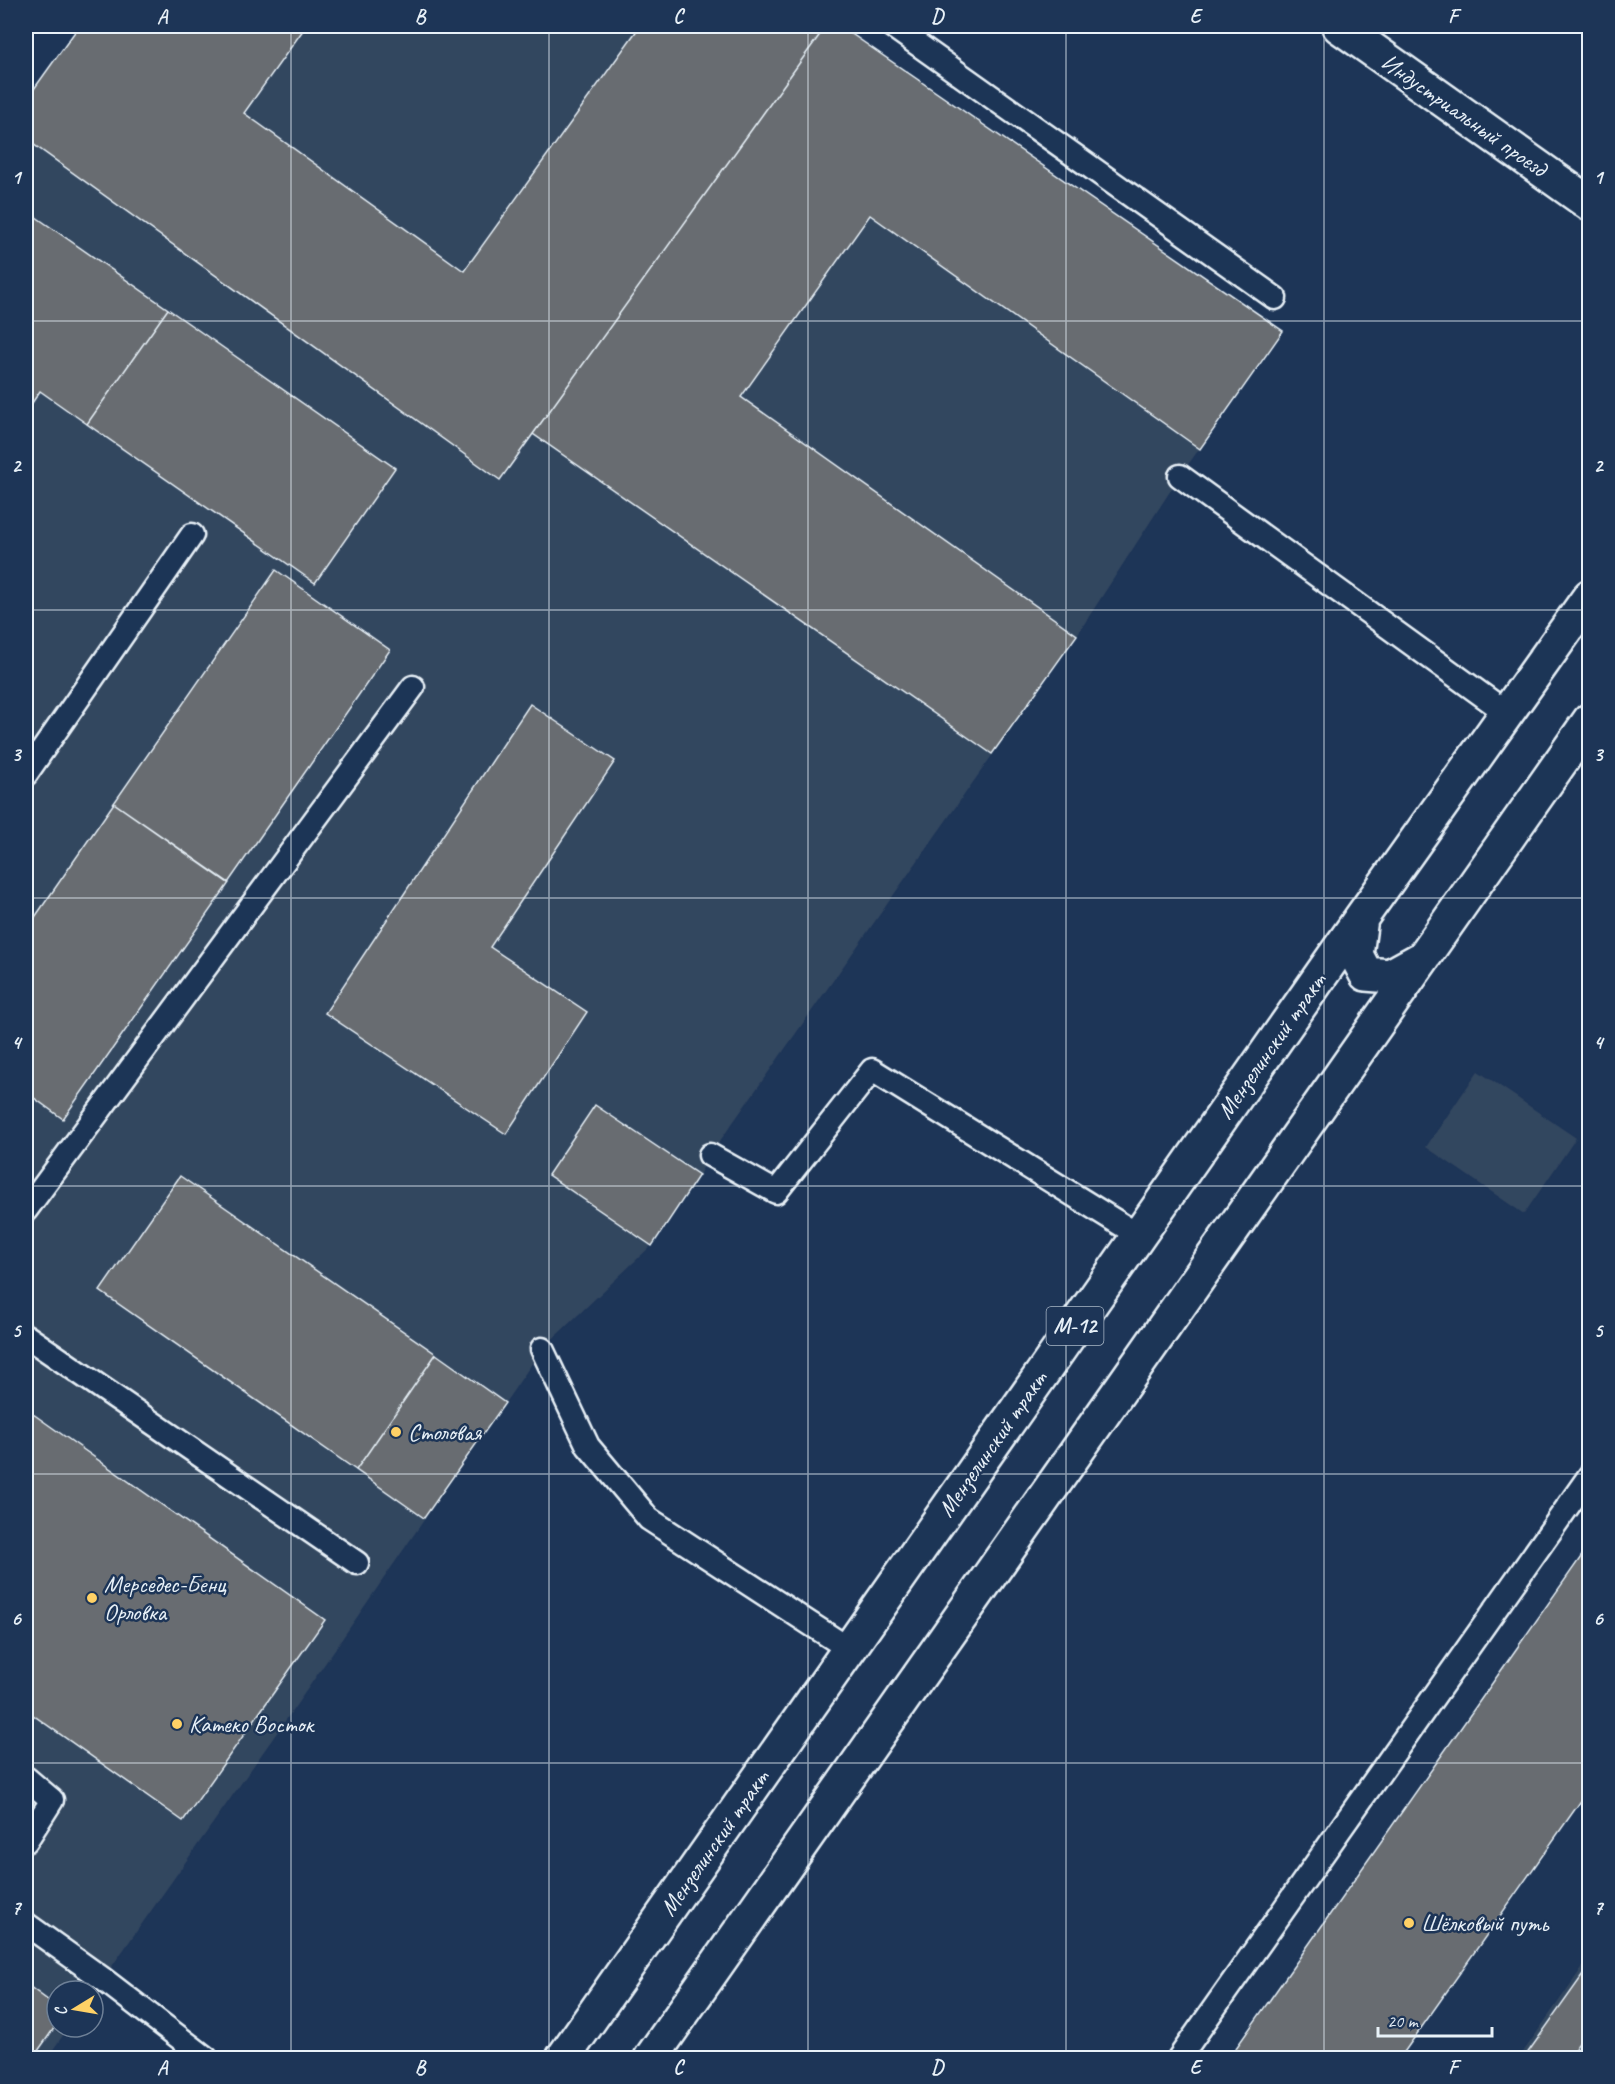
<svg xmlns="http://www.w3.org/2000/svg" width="1615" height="2084" font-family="Caveat,sans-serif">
<rect width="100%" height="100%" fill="#1d3557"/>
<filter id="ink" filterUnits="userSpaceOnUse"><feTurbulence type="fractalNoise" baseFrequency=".0167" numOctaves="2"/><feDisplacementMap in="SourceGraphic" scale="12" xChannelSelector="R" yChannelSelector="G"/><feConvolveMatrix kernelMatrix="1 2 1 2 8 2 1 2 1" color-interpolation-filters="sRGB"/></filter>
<g filter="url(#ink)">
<!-- built -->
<path fill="#33465f" d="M 79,26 L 840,26 L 1283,331 L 1180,476 L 1077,635 L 710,1155 L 699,1175 L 652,1245 L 542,1349 L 295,1707 L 93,1993 L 93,1991 L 57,1991 L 57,2027 L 69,2027 L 47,2058 L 26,2058 L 26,100 Z
M 1478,1071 L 1576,1138 L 1524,1214 L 1426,1147 Z
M 1589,1958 L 1589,2058 L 1519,2058 Z"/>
<!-- building -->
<path fill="#676c71" stroke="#e8f1f8" stroke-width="1.5" d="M 79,26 L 306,26 L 244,113 L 464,271 L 640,26 L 826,26 L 500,480 L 26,139 L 26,100 Z
M 826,26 L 840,26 L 1283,331 L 1200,449 L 870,215 L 741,397 L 1077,635 L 992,754 L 533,434 Z
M 26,210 L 168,309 L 87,424 L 40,391 L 26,412 Z
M 168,309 L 395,468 L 315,583 L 87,424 Z
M 276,570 L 390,650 L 228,883 L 114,803 Z
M 530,704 L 615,761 L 490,947 L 587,1012 L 506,1134 L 325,1013 Z
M 114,803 L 229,883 L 63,1119 L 26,1092 L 26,930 Z
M 595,1105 L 699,1175 L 652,1246 L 548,1175 Z
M 180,1176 L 436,1354 L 356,1470 L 100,1291 Z
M 436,1354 L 505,1403 L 424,1518 L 356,1470 Z
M 26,1409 L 325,1620 L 183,1821 L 26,1710 Z
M 1590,1544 L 1590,1788 L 1400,2058 L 1229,2058 Z
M 1590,1965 L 1590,2028 L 1568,2058 L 1524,2058 Z
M 26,1984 L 57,2007 L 57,2024 L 33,2058 L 26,2058 Z"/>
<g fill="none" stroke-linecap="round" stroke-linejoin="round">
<!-- lane casing -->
<g stroke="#e8f1f8" stroke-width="27">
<path id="lane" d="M 892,26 L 1275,298
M 1180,476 L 1507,713
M 26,774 L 192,535
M 710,1155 L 776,1192 L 872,1070 L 1138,1235
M 26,1210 L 413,687
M 26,1336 L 357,1563
M 542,1349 L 588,1446 L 649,1519 L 849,1649
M 26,1778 L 52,1800 L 26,1841
M 26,1924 L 103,1979 L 206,2058
M 1179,2058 L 1590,1475"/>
</g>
<!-- street casing -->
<g stroke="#e8f1f8" stroke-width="38">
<path id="street" d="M 1339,26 L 1590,204"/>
</g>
<!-- primary casing -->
<g stroke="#e8f1f8" stroke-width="38">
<path id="primary" d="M 1361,918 L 1356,955 L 1366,974 L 1390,976 L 1421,959
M 563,2058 L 1361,918 L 1590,596
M 651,2058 L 1590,720"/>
</g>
<!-- lane -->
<use href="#lane" stroke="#1d3557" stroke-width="22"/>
<!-- street -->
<use href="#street" stroke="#1d3557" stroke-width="33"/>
<!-- primary -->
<use href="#primary" stroke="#1d3557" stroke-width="33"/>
</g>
</g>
<!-- grid -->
<path fill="none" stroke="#e8f1f8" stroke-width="1.5" stroke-opacity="0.55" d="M 291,26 L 291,2058M 549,26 L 549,2058M 808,26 L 808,2058M 1066,26 L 1066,2058M 1324,26 L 1324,2058M 26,321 L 1590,321M 26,610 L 1590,610M 26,898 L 1590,898M 26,1186 L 1590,1186M 26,1474 L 1590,1474M 26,1763 L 1590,1763"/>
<!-- markers -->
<g fill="#ffd166" stroke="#1d3557" stroke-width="2">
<circle cx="396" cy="1432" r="6"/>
<circle cx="92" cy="1598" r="6"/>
<circle cx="177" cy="1724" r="6"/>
<circle cx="1409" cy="1923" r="6"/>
</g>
<g text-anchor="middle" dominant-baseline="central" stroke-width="5" stroke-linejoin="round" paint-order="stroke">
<!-- shield labels -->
<rect fill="#1d3557" stroke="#abb9c8" stroke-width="1.5" x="1046.5" y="1307" width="57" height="38" rx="4.5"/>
<g font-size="22" font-weight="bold" fill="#e8f1f8">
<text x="1075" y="1326">М-12</text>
</g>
<!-- street labels -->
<g font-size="24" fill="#e8f1f8" stroke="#1d3557">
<text transform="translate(1464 115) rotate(35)">Индустриальный проезд</text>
<text transform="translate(1271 1046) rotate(-55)">Мензелинский тракт</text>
<text transform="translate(992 1444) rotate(-55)">Мензелинский тракт</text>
<text transform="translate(714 1843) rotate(-55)">Мензелинский тракт</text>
</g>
<!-- poi labels -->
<g font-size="24" fill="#e8f1f8" stroke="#1d3557" text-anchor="start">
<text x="408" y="1432">Столовая</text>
<text x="104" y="1584">Мерседес-Бенц<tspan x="104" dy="28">Орловка</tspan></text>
<text x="189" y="1724">Катеко Восток</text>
<text x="1421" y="1923">Шёлковый путь</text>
</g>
</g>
<!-- margin -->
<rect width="1615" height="2084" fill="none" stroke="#1d3557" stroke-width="66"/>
<!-- north arrow -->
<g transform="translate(75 2009) rotate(259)"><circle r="28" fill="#1d3557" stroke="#6e8097" stroke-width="1.5"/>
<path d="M0-4.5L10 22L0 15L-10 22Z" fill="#ffd166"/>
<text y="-9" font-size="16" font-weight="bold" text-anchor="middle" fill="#e8f1f8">С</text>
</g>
<!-- scale -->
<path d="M1378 2027v9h114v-9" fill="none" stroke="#e8f1f8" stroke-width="3"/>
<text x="1387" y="2027" font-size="18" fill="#e8f1f8" stroke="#1d3557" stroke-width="4.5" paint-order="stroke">20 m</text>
<rect x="33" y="33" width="1549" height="2018" fill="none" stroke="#e8f1f8" stroke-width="2"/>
<g font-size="20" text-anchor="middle" font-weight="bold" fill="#e8f1f8">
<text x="162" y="23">A</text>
<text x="420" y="23">B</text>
<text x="678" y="23">C</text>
<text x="937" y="23">D</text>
<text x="1195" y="23">E</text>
<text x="1453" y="23">F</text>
<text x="16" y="184">1</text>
<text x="1598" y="184">1</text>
<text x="16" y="472">2</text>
<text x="1598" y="472">2</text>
<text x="16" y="761">3</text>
<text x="1598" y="761">3</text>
<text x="16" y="1049">4</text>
<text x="1598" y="1049">4</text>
<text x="16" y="1337">5</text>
<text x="1598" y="1337">5</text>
<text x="16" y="1625">6</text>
<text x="1598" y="1625">6</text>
<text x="16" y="1914">7</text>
<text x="1598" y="1914">7</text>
<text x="162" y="2074">A</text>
<text x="420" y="2074">B</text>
<text x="678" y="2074">C</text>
<text x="937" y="2074">D</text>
<text x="1195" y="2074">E</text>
<text x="1453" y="2074">F</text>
</g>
</svg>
